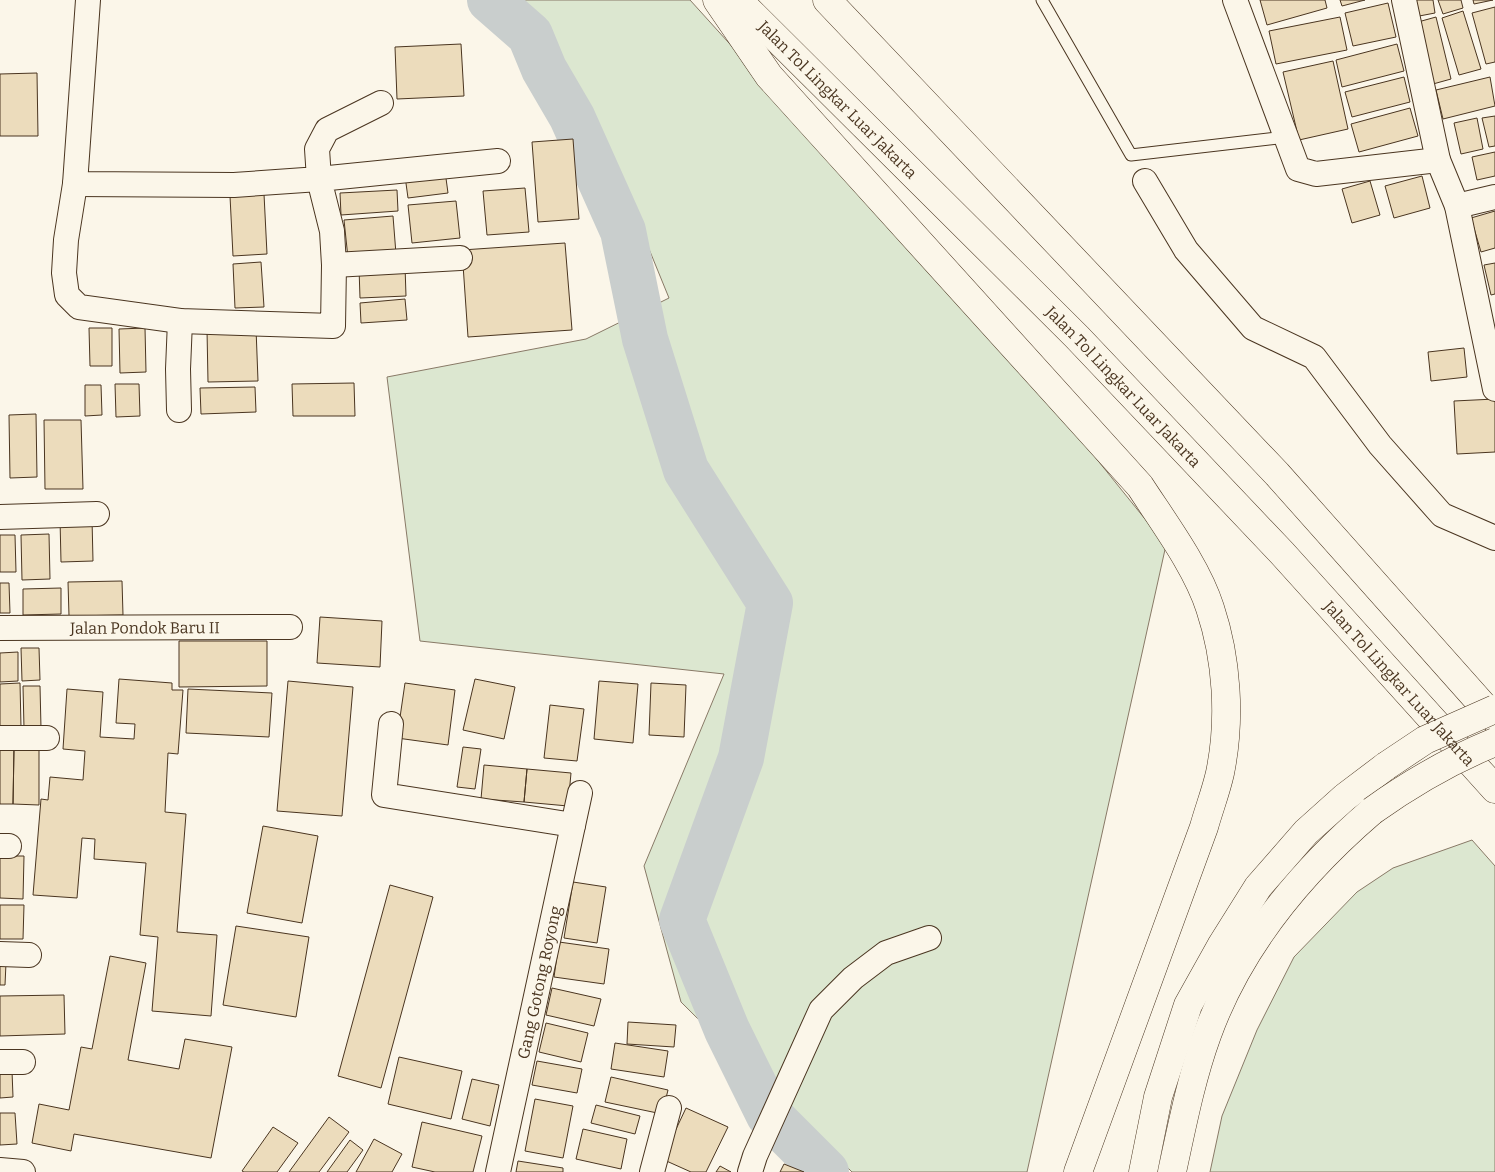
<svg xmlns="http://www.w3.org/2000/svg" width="1495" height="1172" font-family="Bitter,serif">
<rect width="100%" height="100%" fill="#fbf6e9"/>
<!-- green -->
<path fill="#dce7d0" stroke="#887966" d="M 515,0 L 690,0 L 1024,369 L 1166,545 L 1027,1172 L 852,1172 L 681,1002 L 644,866 L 724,674 L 420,641 L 387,377 L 586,339 L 669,298 L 600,129 Z
M 1472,840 L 1495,866 L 1495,1172 L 1210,1172 L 1222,1116 L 1257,1030 L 1294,957 L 1357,892 L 1393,868 Z"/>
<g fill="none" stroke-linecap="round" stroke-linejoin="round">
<!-- river -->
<path stroke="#c9cecd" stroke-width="46" d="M 490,0 L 530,35 L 544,69 L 572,117 L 623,231 L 645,339 L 686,470 L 770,603 L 741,758 L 682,920 L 727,1030 L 769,1115 L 826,1172"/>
</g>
<!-- building -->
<path fill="#ecdcbc" stroke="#4a3520" d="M 1260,0 L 1325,0 L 1327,8 L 1267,25 Z
M 1340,0 L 1365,0 L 1342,6 Z
M 1410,0 L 1433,0 L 1435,13 L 1414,17 Z
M 1438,0 L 1461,0 L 1463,8 L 1443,14 Z
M 1473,0 L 1493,0 L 1474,4 Z
M 1388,3 L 1396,37 L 1353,46 L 1345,13 Z
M 1495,7 L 1495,62 L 1486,64 L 1472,13 Z
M 1463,11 L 1481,69 L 1459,75 L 1442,18 Z
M 1340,17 L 1347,50 L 1276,64 L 1269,31 Z
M 1436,17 L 1451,79 L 1433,84 L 1418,22 Z
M 461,44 L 464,96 L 397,99 L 395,47 Z
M 1397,44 L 1404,71 L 1342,87 L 1336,60 Z
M 1333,61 L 1348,129 L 1299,140 L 1283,72 Z
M 37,73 L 38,136 L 0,136 L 0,74 Z
M 1404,77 L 1410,102 L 1352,117 L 1345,92 Z
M 1490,77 L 1495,106 L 1443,119 L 1436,90 Z
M 1410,108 L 1418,136 L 1359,152 L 1351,124 Z
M 1495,116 L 1495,146 L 1489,147 L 1482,118 Z
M 1477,118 L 1483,149 L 1461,154 L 1454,123 Z
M 573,139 L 579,219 L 538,222 L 532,142 Z
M 1495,152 L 1495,176 L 1477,180 L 1472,157 Z
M 445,171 L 448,193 L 408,198 L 405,176 Z
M 1422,176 L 1430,208 L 1394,218 L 1385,186 Z
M 1370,181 L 1380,215 L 1352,223 L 1342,189 Z
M 525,188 L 529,232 L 487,235 L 483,191 Z
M 397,190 L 398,211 L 341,215 L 340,193 Z
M 264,194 L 267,254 L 233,256 L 230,196 Z
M 456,201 L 460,238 L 412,243 L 408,205 Z
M 1495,211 L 1495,248 L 1481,252 L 1471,218 Z
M 393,216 L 396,254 L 348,258 L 344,220 Z
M 565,243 L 572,330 L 468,337 L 462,250 Z
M 261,262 L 264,307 L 235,308 L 233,264 Z
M 1495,263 L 1495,294 L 1491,295 L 1484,265 Z
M 405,266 L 406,296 L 360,298 L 359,268 Z
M 405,299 L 407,320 L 361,323 L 360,303 Z
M 89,328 L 112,328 L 112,366 L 90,366 Z
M 145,328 L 146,372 L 120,373 L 119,329 Z
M 256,328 L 258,381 L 208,382 L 207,330 Z
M 1464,348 L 1467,377 L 1431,381 L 1428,352 Z
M 354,383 L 355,416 L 293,416 L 292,384 Z
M 115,384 L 139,384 L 140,416 L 116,417 Z
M 85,385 L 101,385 L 102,415 L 85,416 Z
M 255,387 L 256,412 L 201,414 L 200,388 Z
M 1495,399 L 1495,452 L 1457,454 L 1454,401 Z
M 36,414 L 37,477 L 10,478 L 9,415 Z
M 44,420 L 81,420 L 83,489 L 45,489 Z
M 60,519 L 92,519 L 93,561 L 61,562 Z
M 49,534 L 50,579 L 22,580 L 21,535 Z
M 0,535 L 15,535 L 16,572 L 0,572 Z
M 122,581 L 123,615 L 69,616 L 68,582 Z
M 0,583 L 9,583 L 10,613 L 0,613 Z
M 61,588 L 61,614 L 23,615 L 23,589 Z
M 320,617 L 382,621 L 380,667 L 317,663 Z
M 179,641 L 267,641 L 267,686 L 179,687 Z
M 21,648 L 39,648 L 40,680 L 22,681 Z
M 18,652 L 18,681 L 0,682 L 0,653 Z
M 119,679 L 172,683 L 172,690 L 183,690 L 178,754 L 168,753 L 165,812 L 186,814 L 177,932 L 217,935 L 211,1016 L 152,1011 L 158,937 L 140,935 L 146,863 L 94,859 L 95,839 L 82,838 L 77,898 L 33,895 L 41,799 L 48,800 L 50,777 L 83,780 L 85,751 L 63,749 L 67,689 L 103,692 L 100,737 L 134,739 L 135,724 L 116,723 Z
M 475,679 L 515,687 L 504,739 L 463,730 Z
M 288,681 L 353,687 L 342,816 L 277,811 Z
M 599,681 L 638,684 L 633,743 L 594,739 Z
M 20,683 L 21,727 L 0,728 L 0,684 Z
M 405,683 L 455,690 L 448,745 L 397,738 Z
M 651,683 L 686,685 L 684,737 L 649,735 Z
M 23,686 L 40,686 L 41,728 L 24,728 Z
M 188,689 L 272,693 L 269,737 L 186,733 Z
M 550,705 L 584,709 L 577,761 L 544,758 Z
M 463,747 L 481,749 L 475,789 L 457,787 Z
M 0,748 L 14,748 L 13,804 L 0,804 Z
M 14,748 L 39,749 L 39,805 L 13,804 Z
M 484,765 L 527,769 L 524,802 L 481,799 Z
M 527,769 L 571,773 L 568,806 L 524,802 Z
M 263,826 L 318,836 L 302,923 L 247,913 Z
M 0,856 L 24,856 L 23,899 L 0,898 Z
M 573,882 L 606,887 L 597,943 L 564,938 Z
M 390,885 L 433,897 L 381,1088 L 338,1076 Z
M 0,905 L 24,905 L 23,939 L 0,939 Z
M 236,926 L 309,937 L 296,1017 L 223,1005 Z
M 559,942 L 609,949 L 604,984 L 554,977 Z
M 110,956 L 146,963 L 128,1060 L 179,1069 L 185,1039 L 232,1047 L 211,1158 L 74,1134 L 71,1151 L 32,1143 L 39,1104 L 69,1110 L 81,1047 L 92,1049 Z
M 0,963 L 6,963 L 5,985 L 0,985 Z
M 552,988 L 601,999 L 594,1026 L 546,1015 Z
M 64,995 L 65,1034 L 0,1036 L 0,996 Z
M 628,1022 L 676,1025 L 674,1047 L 627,1044 Z
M 546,1023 L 588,1033 L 581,1062 L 539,1052 Z
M 615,1043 L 668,1051 L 664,1077 L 611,1069 Z
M 399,1057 L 462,1071 L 451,1119 L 388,1104 Z
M 537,1061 L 582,1069 L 577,1093 L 532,1085 Z
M 12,1071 L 13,1097 L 0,1098 L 0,1072 Z
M 611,1077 L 668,1090 L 662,1114 L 605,1102 Z
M 472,1079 L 499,1085 L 490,1126 L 462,1119 Z
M 535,1099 L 573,1106 L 563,1158 L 525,1151 Z
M 596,1105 L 640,1116 L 635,1134 L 591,1123 Z
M 686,1108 L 728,1127 L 706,1172 L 691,1172 L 662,1159 Z
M 0,1113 L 15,1113 L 17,1144 L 0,1145 Z
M 329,1117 L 349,1132 L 319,1172 L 289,1172 Z
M 422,1122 L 482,1136 L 473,1172 L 435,1172 L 412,1167 Z
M 273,1127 L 298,1143 L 277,1172 L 244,1172 L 242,1171 Z
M 583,1129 L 627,1139 L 621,1169 L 576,1159 Z
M 374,1139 L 402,1154 L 392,1172 L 356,1172 Z
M 350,1140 L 363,1150 L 347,1172 L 327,1172 Z
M 518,1161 L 563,1168 L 563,1172 L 516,1172 Z
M 784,1164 L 804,1172 L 780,1172 Z
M 720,1166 L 731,1172 L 716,1172 Z"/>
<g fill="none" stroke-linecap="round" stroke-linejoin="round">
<!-- service casing -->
<g stroke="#4a3520" stroke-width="13">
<path id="service" d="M 1042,0 L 1131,155 L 1286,137"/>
</g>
<!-- minor casing -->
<g stroke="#4a3520" stroke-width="26">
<g id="minor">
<path d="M 88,0 L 75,184 L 234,185 L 319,179 L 317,149 L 327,130 L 381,103"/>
<path d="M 1235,0 L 1298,169 L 1316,174 L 1438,160"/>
<path d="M 1404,0 L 1438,160 L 1457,206 L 1495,389"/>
<path d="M 1145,181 L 1186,250 L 1253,328 L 1314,357 L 1380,445 L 1442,515 L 1495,538"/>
<path d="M 75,184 L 66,240 L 64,273 L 67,295 L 79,307 L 180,321 L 333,326 L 334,265"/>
<path d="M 1457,206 L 1495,197"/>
<path d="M 460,258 L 334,265 L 332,231 L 319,179 L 498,161"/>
<path d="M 179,410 L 178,369 L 180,321"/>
<path d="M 0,517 L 97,514"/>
<path id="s1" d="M 0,628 L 290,627"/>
<path d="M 391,724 L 384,795 L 573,825"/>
<path d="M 0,738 L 47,738"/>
<path d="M 0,846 L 9,846"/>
<path d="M 0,954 L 29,955"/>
<path d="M 0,1062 L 23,1062"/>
<path d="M 0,1170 L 23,1172"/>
<path id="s2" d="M 498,1172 L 580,793"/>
<path d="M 652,1172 L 669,1108"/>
<path d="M 750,1172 L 755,1156 L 821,1010 L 853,978 L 886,953 L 929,938"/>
</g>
</g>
<!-- motorway casing -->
<g stroke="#4a3520" stroke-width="29">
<g id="motorway">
<path d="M 717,0 L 769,76 L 1140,486 C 1164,523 1197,567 1210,608 C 1227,659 1231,719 1220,773 C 1216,791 1209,809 1204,827 L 1078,1172"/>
<path id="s3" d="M 738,0 L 1077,337 L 1282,553 L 1495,789"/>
<path d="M 827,0 L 1277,474 L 1495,719"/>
<path d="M 1143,1172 L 1158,1097 L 1188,1005 L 1221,946 L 1258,887 L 1306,832 L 1345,797 L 1386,766"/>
<path d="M 1172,1172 C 1182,1126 1191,1079 1207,1035 C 1239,946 1301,872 1372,811"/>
</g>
</g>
<!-- service -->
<use href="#service" stroke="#fbf6e9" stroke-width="11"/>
<!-- minor -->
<use href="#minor" stroke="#fbf6e9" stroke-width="24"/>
<!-- motorway -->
<use href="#motorway" stroke="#fbf6e9" stroke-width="28"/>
<!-- motorway-bridge casing -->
<g stroke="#4a3520" stroke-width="29" stroke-linecap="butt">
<path id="motorway-bridge" d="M 1386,766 L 1425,740 L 1495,709
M 1372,811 C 1411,783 1451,760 1495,742"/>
</g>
<!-- motorway-bridge -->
<use href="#motorway-bridge" stroke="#fbf6e9" stroke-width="28"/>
</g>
<g text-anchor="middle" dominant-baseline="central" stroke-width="4" stroke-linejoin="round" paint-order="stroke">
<!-- street labels -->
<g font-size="16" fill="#4a3520" stroke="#fbf6e9">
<text stroke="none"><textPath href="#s3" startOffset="141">Jalan Tol Lingkar Luar Jakarta</textPath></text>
<text stroke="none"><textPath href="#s3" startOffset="546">Jalan Tol Lingkar Luar Jakarta</textPath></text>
<text stroke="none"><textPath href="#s1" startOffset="145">Jalan Pondok Baru II</textPath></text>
<text stroke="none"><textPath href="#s3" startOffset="951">Jalan Tol Lingkar Luar Jakarta</textPath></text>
<text stroke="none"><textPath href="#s2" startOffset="194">Gang Gotong Royong</textPath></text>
</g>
</g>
</svg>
